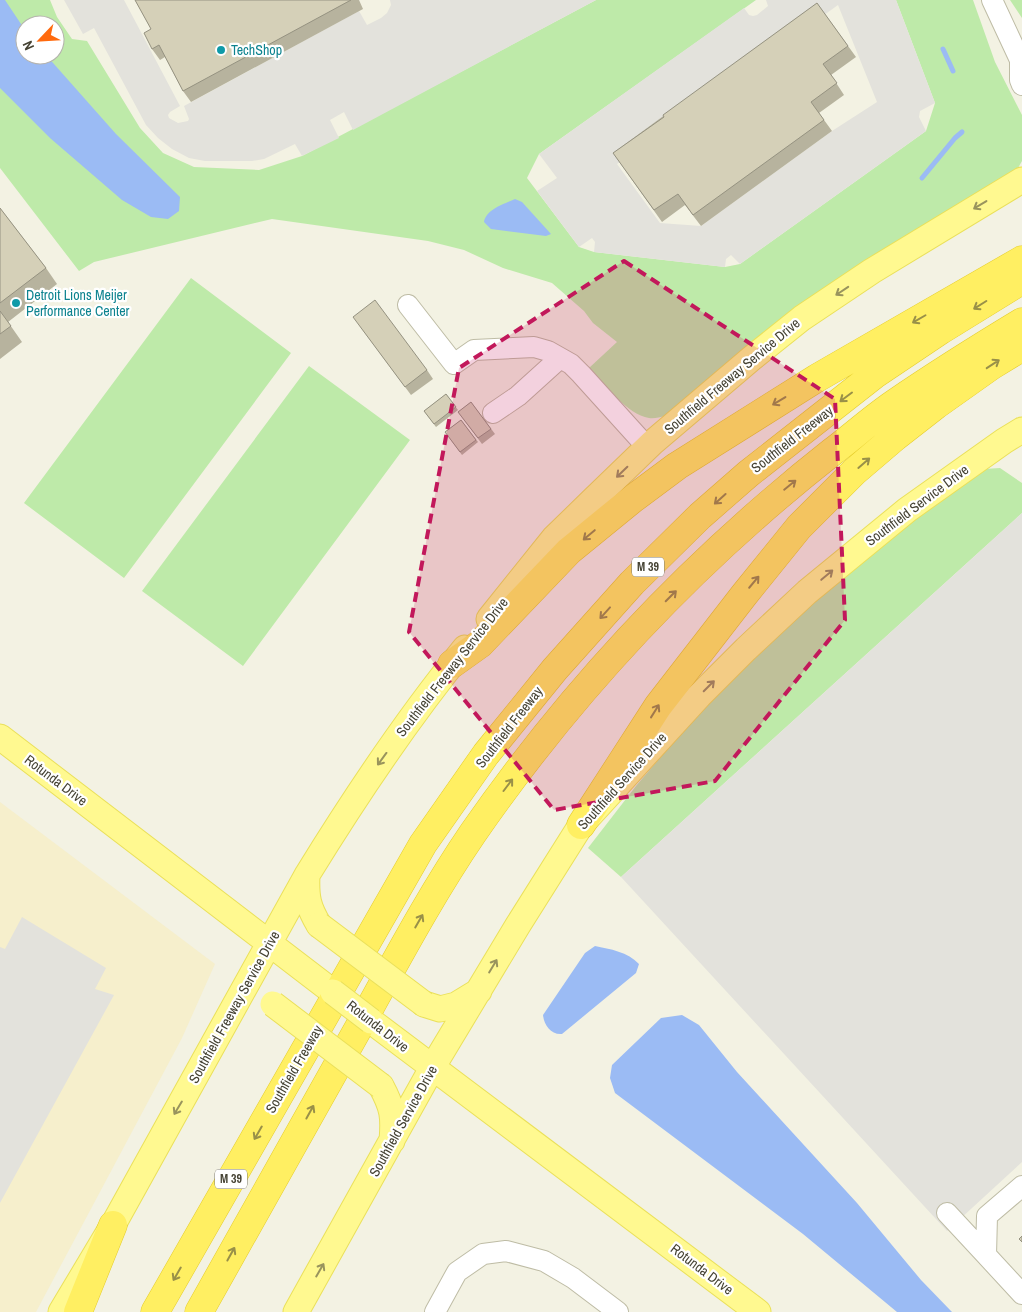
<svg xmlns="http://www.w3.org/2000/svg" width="1022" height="1312" font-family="'Archivo Narrow',sans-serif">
<rect width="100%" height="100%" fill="#f3f2e3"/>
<!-- commercial -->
<path fill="#f6efcc" d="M 0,802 L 215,964 L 182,1038 L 36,1312 L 0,1312 Z"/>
<!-- green -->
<path fill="#beeaa9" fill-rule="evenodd" d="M 0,0 L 50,0 L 57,17 L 72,39 L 87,41 L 140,128 L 163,153 L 194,167 L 259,170 L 302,156 L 596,0 L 756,0 L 539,154 L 527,178 L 579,247 L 594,252 L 725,267 L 740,264 L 926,131 L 935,103 L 896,0 L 973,0 L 995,62 L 1022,115 L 1022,161 L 1018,168 L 1005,179 L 665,416 C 660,417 654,419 649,418 C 627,415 604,383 589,368 L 617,342 L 593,323 L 584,311 L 552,283 L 503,268 L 464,250 L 428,241 L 272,219 L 94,262 L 79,271 L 0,168 ZM 25,25 L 55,25 L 55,55 L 25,55 Z
M 1010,0 L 1022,0 L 1022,18 Z
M 191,278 L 291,353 L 124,578 L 24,503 Z
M 309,366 L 410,440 L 243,666 L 142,591 Z
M 1000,468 L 1022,483 L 1022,513 L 621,877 L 588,848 L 636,786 L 699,712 L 807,607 L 887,540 L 984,469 Z"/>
<!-- parking -->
<path fill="#e3e2dc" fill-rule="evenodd" d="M 64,0 L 124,0 L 180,106 L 170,112 L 168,115 L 169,118 L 178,123 L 188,121 L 189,119 L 184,106 L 359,11 L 367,25 L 381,18 L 387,13 L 391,5 L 390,0 L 596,0 L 353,130 L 344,112 L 330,120 L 339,138 L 302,156 L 295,144 L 264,159 L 252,161 L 205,161 L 189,158 L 172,149 L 158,138 L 146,125 L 94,28 L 83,34 Z
M 766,0 L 896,0 L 935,103 L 920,111 L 919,117 L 926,131 L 740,264 L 731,255 L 726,259 L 725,267 L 594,252 L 595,242 L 592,238 L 579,247 L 537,191 L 557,178 L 539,154 L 744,8 L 749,15 L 753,16 L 757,15 L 768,6 ZM 838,5 L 877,102 L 832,131 L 701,226 L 660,223 L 617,164 Z
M 1022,513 L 1022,1162 L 947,1231 L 621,877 Z
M 22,917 L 106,968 L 95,989 L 114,995 L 0,1203 L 0,947 L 5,949 Z"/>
<!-- water -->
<path fill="#9bbbf4" d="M 0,0 L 5,0 L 25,30 L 25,55 L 46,55 L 116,134 L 180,197 L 179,211 L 168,219 L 151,217 L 122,200 L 50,138 L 0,88 Z
M 515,199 L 522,202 L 551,234 L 546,236 L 491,229 L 484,222 C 486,209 504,204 515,199 Z
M 595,946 C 610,949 628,952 639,964 L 636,973 L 562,1034 C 551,1035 544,1025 543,1015 L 585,953 Z
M 682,1015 L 699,1025 L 737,1072 L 857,1203 L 921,1280 L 952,1312 L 897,1312 L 803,1234 L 615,1093 L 610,1078 L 612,1065 L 661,1018 Z"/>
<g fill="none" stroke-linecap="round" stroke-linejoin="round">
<!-- stream -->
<path stroke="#9bbbf4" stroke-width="5" d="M 943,49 L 953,71
M 922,178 L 955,138 L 962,132"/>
<!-- minor casing -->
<g stroke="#bebca5" stroke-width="22">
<path id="minor" d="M 992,0 L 1020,60 L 1020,80 L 1022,85
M 408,305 L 454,364 L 474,350 L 534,347 L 548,351 L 571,364 L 581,374 L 647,447
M 493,413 L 518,396 L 560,358
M 1022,1186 L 987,1216 L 986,1255 L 1022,1294
M 947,1213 L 986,1255
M 435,1312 L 457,1272 L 483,1254 L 506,1251 L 544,1261 L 573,1278 L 618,1312"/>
</g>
<!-- major casing -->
<g stroke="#eae05a" stroke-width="27">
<path id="major" d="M 489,619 L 554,538 L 593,500 L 652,443 L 752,358 L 802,318 L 872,271 L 1022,180
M 0,737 L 333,992
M 307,875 C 306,897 308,907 319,925
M 424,1004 L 440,1009 L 456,1005 L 479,991
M 371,1021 L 758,1312
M 381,1086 C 393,1108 394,1117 392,1141
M 61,1312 L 113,1225 L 307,875 C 355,797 407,719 465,648
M 296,1312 L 432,1068 L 518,925 L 581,825 L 699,696 L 746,649 L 807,592 L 907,510 L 1004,441 L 1022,430"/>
</g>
<!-- highway casing -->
<g stroke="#e5cc2b" stroke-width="29">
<path id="highway" d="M 452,664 L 480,644 L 569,551 L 634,498 L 677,466 L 817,378 L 1022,260
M 581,825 L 658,706 L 744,595 L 799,527 L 854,472 L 895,437 L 936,405 L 991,366 L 1022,347
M 78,1312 L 113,1225
M 155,1312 L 423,844 L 486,754 L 555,669 L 632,583 L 700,516 L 748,474 L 874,375 L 941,330 L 1022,280
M 199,1312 C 253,1214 308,1117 363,1020 C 398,957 432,893 473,833 C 573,689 695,560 832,452 C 853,436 873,418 895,403 C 936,375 979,348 1022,322"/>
</g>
<!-- minor -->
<use href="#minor" stroke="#fff" stroke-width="20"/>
<!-- major -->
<use href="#major" stroke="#fff990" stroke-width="25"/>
<!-- highway -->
<use href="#highway" stroke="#ffef62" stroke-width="28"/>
<!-- major-bridge casing -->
<g stroke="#eae05a" stroke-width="27" stroke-linecap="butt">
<path id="major-bridge" d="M 319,925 L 424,1004
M 333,992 L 371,1021
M 273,1004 L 381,1086"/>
</g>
<!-- major-bridge -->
<use href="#major-bridge" stroke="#fff990" stroke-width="25"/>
</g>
<!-- wall -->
<path fill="#b7b39e" d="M 135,0 L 359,0 L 363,9 L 191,102 L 183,91 L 165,57 L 160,60 L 152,49 L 151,29 Z
M 817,3 L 856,57 L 831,75 L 844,95 L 819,113 L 832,131 L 701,226 L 685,205 L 662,222 L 613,153 Z
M 0,208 L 46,268 L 57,284 L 8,322 L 22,342 L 0,359 Z
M 359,325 L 427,370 L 433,379 L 411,395 Z
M 446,394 L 458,410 L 436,427 L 424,411 Z
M 471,402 L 495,434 L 482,444 L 458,412 Z
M 461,420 L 478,442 L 462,455 L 445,432 Z"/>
<!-- building -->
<path fill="#d5d0b8" stroke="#959281" d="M 135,0 L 351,0 L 183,91 L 159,45 L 152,49 L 144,33 L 151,29 Z
M 817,3 L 848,46 L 823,64 L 837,83 L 811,102 L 824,120 L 693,215 L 678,194 L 654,210 L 613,153 L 664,117 L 663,115 Z
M 0,208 L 46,268 L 0,303 Z
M 375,300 L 427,370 L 405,387 L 353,317 Z
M 0,311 L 11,326 L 0,334 Z
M 446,394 L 456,407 L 434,424 L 424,411 Z
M 471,402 L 491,429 L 478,438 L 458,412 Z
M 461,420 L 476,440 L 460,452 L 445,432 Z
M 1022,1236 L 1022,1242 L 1019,1239 Z"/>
<!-- one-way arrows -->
<defs><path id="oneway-shaft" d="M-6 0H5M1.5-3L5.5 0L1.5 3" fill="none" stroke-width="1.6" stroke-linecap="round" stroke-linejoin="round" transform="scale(1.25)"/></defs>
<g stroke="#99945d">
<use href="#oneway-shaft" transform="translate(980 205) rotate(149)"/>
<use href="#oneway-shaft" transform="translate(842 291) rotate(146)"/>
<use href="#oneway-shaft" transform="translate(622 472) rotate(136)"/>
<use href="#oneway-shaft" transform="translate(827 575) rotate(-40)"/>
<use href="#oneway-shaft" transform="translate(709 686) rotate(-45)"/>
<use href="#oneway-shaft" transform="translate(382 759) rotate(126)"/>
<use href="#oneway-shaft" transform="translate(493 966) rotate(-59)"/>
<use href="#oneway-shaft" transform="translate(178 1108) rotate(121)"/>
<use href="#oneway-shaft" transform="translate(320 1270) rotate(-60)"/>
</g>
<g stroke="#999048">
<use href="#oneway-shaft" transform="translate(980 305) rotate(148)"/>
<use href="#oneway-shaft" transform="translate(919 319) rotate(150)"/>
<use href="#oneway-shaft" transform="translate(993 364) rotate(-33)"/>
<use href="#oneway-shaft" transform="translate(846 397) rotate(143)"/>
<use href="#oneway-shaft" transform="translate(779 401) rotate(149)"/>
<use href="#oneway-shaft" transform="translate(864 463) rotate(-41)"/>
<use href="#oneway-shaft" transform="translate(790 485) rotate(-39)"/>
<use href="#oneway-shaft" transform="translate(720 499) rotate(138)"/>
<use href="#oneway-shaft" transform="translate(589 535) rotate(140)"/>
<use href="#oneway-shaft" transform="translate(754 582) rotate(-50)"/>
<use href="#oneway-shaft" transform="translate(671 596) rotate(-45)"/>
<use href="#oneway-shaft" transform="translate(605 613) rotate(132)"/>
<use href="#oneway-shaft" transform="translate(655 711) rotate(-58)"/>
<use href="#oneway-shaft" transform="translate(508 785) rotate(-53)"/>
<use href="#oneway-shaft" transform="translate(419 921) rotate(-60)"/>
<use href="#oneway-shaft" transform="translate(310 1112) rotate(-61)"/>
<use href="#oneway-shaft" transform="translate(258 1133) rotate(120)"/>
<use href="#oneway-shaft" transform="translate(231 1254) rotate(-61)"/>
<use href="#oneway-shaft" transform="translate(177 1274) rotate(120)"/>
</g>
<!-- marked area -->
<path fill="#c2185b" fill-opacity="0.2" stroke="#c2185b" stroke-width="4" stroke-dasharray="10 6" stroke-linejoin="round" d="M 624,261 L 835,399 L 845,620 L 715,781 L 554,810 L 409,632 L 459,368 Z"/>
<!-- markers -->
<g fill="#0f9aa8" stroke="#fff" stroke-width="2">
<circle cx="221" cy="50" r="5"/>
<circle cx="16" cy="303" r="5"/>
</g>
<g text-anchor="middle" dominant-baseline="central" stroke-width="4.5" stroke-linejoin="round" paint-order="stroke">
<!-- shield labels -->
<g fill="#fff" stroke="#7d7b70" stroke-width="1">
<rect x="632" y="557.5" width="32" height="19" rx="4"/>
<rect x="215" y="1169.5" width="32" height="19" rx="4"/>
</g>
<g font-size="12" font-weight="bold" fill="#454233">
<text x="648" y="567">M 39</text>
<text x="231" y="1179">M 39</text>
</g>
<!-- culture labels -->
<g font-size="14" fill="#0d838f" stroke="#fff" text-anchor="start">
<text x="231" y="50">TechShop</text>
<text x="26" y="295">Detroit Lions Meijer<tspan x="26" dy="16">Performance Center</tspan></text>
</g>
<!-- street labels -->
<g font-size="14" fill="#454233" stroke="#fff">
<text transform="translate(732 376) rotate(-40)">Southfield Freeway Service Drive</text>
<text transform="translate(792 439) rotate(-38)">Southfield Freeway</text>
<text transform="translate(917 505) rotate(-37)">Southfield Service Drive</text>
<text transform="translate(452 667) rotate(-52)">Southfield Freeway Service Drive</text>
<text transform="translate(509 727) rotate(-52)">Southfield Freeway</text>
<text transform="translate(56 780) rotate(37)">Rotunda Drive</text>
<text transform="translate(622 781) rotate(-48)">Southfield Service Drive</text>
<text transform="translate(234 1007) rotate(-61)">Southfield Freeway Service Drive</text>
<text transform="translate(378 1026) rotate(38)">Rotunda Drive</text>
<text transform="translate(294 1069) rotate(-60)">Southfield Freeway</text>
<text transform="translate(403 1121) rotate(-61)">Southfield Service Drive</text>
<text transform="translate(702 1269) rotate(37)">Rotunda Drive</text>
</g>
</g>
<!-- north arrow -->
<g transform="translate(40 40) rotate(245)"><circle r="24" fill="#ffffff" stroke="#b5b3ad"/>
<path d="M0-4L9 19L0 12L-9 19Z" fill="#ff6a0e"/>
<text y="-8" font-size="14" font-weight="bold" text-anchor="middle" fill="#454233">N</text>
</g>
</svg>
